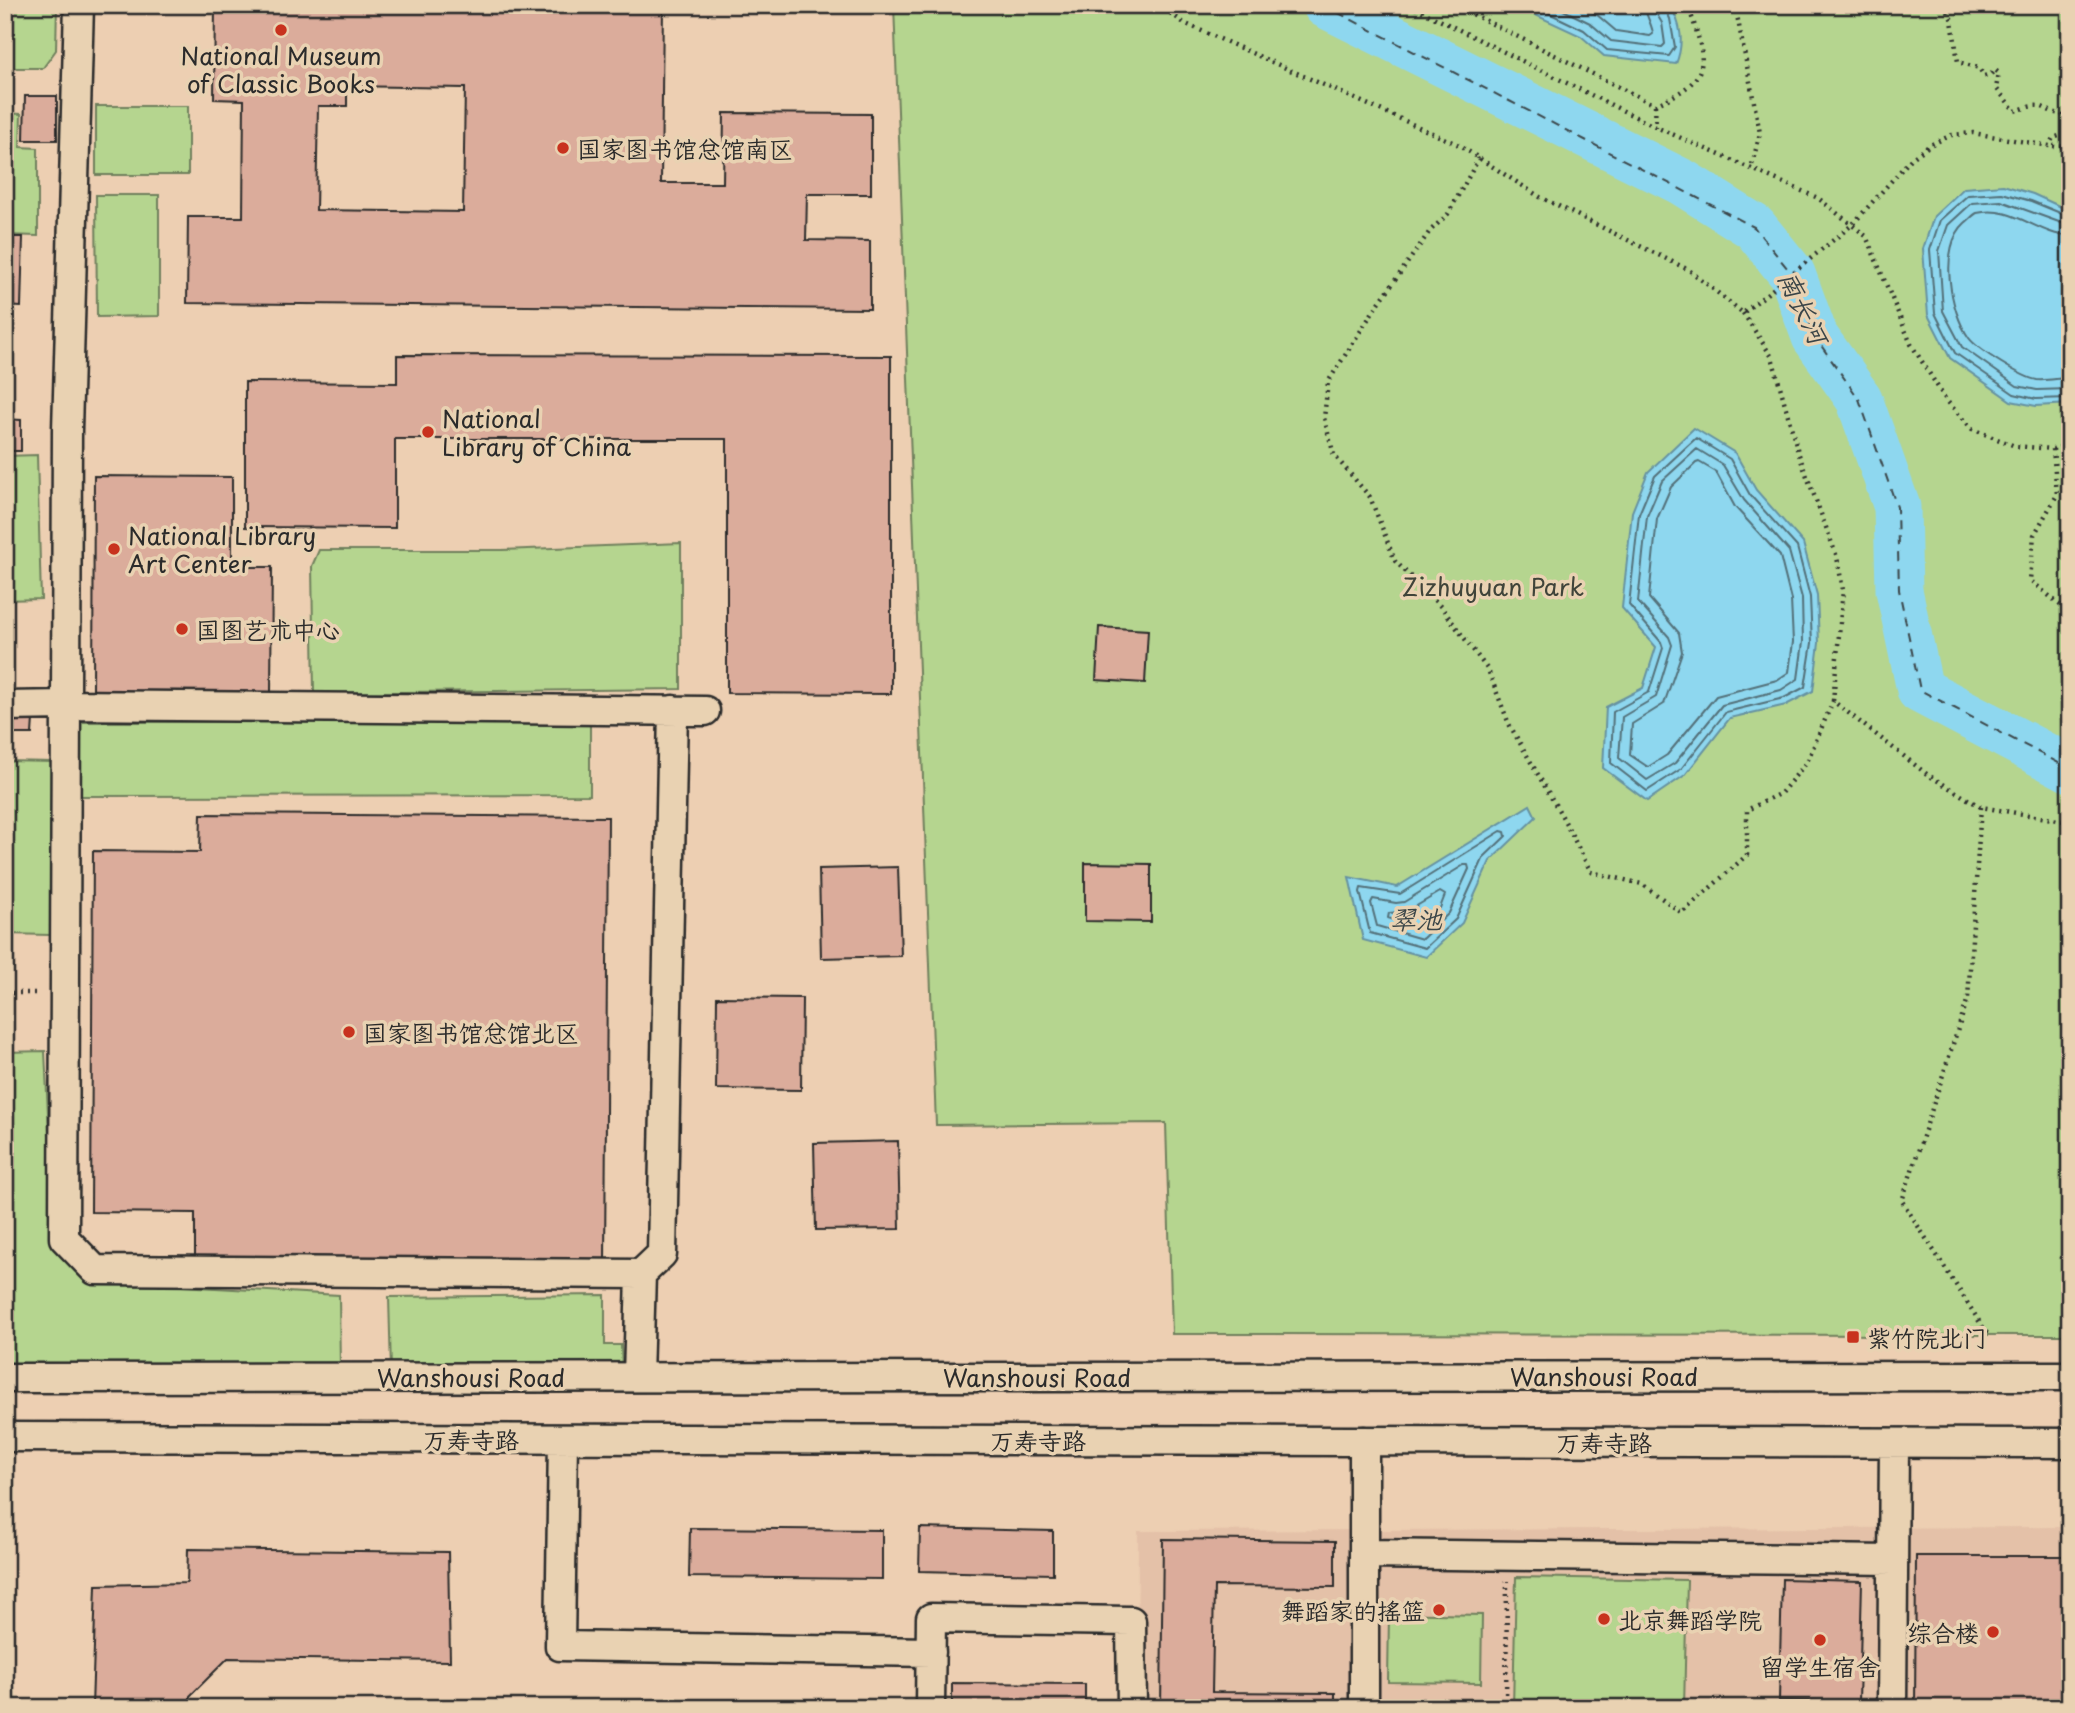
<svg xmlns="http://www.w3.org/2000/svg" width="2075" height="1713" font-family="'Playpen Sans','LXGW WenKai TC',sans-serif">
<rect width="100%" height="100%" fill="#edcfb2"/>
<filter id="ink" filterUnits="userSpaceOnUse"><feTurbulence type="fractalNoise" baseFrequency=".0143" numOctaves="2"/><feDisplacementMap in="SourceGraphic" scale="14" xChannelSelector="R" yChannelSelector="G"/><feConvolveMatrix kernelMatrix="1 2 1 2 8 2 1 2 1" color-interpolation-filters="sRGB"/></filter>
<g filter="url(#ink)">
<!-- built -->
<path fill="#e4c1a8" d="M 2070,1527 L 2070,1708 L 1137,1708 L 1138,1531 Z"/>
<!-- green -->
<path fill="#b5d58f" stroke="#70805d" stroke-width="2" d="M 5,5 L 57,5 L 56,50 L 43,68 L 5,68 Z
M 894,5 L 2070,5 L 2069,1335 L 1172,1334 L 1166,1123 L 936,1125 Z
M 96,106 L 188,106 L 188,175 L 96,175 Z
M 5,113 L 21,114 L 20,147 L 38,148 L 38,236 L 5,235 Z
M 96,195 L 159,195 L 159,316 L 97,317 Z
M 37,455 L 41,599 L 5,600 L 5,456 Z
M 681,543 L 681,689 L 314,693 L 312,566 L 319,550 L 502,550 Z
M 590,721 L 590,795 L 80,796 L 80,722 Z
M 5,761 L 53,762 L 50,935 L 5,934 Z
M 45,1051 L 54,1241 L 94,1281 L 339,1295 L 340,1370 L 5,1368 L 5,1052 Z
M 605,1295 L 605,1345 L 621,1345 L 622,1370 L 391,1370 L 389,1297 Z
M 1516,1577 L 1687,1580 L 1684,1708 L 1513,1708 Z
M 1389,1613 L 1482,1615 L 1481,1683 L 1388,1682 Z"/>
<!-- water -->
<path fill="#8ed7ef" stroke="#6692a1" stroke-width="2" d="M 1514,5 L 1669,5 C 1682,23 1684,44 1676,64 L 1604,56 L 1581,36 Z
M 2003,185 L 2033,194 L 2070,211 L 2070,404 L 2036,406 L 2011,401 L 1950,358 L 1928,315 L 1923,249 L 1934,216 L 1964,188 Z
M 1694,428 L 1735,453 L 1756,490 L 1803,543 L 1817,595 L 1819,643 L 1813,691 L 1786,705 L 1730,718 L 1685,775 L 1647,801 L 1603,768 L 1606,707 L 1643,688 L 1656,647 L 1622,608 L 1632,512 L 1648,472 Z
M 1530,805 L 1536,817 L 1490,861 L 1462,923 L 1426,957 L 1363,940 L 1349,877 L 1397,887 Z"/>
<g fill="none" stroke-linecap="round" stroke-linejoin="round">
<!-- shore -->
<path stroke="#537079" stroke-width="2" d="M 1532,5 L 1584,30 L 1607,50 L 1669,56 L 1675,47 L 1670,19 L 1664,5
M 1553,5 L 1590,23 L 1611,41 L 1662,47 L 1665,44 L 1662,23 L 1656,13 L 1655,5
M 1577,5 L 1596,14 L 1616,31 L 1650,36 L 1653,34 C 1652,23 1645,16 1645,5
M 2070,217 L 2031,201 L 2002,193 L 1968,195 L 1940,220 L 1930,250 L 1935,313 L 1955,353 L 2014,394 L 2036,399 L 2070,398
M 2070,226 L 2001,201 L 1972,203 L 1948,225 L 1939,251 L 1943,311 L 1962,347 L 2017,386 L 2037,390 L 2070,389
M 2070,236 C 2038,235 2012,204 1977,213 C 1973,215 1969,220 1965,223 C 1938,247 1950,312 1969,338 C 1978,350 2023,378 2037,380 C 2048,381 2059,378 2070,378
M 1696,438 L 1730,459 L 1750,495 L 1797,547 L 1810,597 L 1812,643 L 1805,687 L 1784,698 L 1726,712 L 1681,769 L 1647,791 L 1611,763 L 1613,712 L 1649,692 L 1663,648 L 1661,642 L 1629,605 L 1639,514 L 1655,476 Z
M 1697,449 L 1723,465 L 1744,500 L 1789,551 L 1802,598 L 1803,642 L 1798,679 L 1781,690 L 1722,705 L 1675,763 L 1647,780 L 1619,758 L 1622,717 L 1656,697 L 1672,645 L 1669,637 L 1638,602 L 1647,516 L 1662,481 Z
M 1699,462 L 1716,472 L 1735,507 L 1780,556 L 1791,600 L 1793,642 L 1789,672 L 1777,680 L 1716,696 L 1667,755 L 1648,767 L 1630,755 L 1632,724 L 1664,704 L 1682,652 L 1679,633 L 1649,598 L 1657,519 L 1671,487 L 1696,463 Z
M 1501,831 L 1505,832 L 1506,836 L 1484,857 L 1456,919 L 1425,948 L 1370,933 L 1360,892 L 1361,888 L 1400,894 Z
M 1464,865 L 1468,865 L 1469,869 L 1449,913 L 1422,939 L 1377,926 L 1371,903 L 1373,899 L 1396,903 L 1404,902 Z
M 1440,892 L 1445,895 L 1440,908 L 1419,927 L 1388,918 L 1389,913 L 1408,911 Z"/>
<!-- river -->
<path stroke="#8ed7ef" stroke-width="47" d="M 1326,5 L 1682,182 L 1754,227 L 1792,274 L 1815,337 L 1859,399 L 1897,507 L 1899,590 L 1920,690 L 2070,769"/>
<!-- ferry -->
<path stroke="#3a4548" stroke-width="2" stroke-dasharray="9 7" stroke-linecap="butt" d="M 1323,5 L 1754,227 L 1792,274 L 1815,337 L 1859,399 L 1897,507 L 1899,590 L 1920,690 L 2070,769"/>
</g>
<!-- building -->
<path fill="#dbac9b" stroke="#2b2b2b" stroke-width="2" fill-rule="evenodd" d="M 215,5 L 663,5 L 661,183 L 723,183 L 724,113 L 871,114 L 871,194 L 807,194 L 806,240 L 870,241 L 870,309 L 187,303 L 188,217 L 243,217 L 244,100 L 214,99 ZM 347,86 L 465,88 L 463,212 L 316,210 L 318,106 L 347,106 Z
M 25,96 L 57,96 L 57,140 L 24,140 Z
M 5,237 L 23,237 L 21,307 L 5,306 Z
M 397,355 L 891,356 L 891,694 L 727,693 L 727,439 L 395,439 L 395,528 L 245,527 L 245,382 L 397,383 Z
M 5,419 L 21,420 L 21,451 L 5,451 Z
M 94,476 L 232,477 L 232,567 L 272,567 L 271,693 L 93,691 Z
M 1099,627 L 1148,630 L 1145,683 L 1096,680 Z
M 5,718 L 33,719 L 32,734 L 5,734 Z
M 201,814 L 608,817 L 605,1262 L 195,1259 L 195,1213 L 91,1212 L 93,851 L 200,852 Z
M 1085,863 L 1151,864 L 1151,922 L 1085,921 Z
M 898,867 L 901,956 L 821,958 L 819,869 Z
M 717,997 L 802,998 L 801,1090 L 716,1089 Z
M 898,1141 L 900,1229 L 816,1230 L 814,1143 Z
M 690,1528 L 882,1530 L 882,1579 L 689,1577 Z
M 920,1528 L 1053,1531 L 1053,1574 L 919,1571 Z
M 1163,1539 L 1335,1541 L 1335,1587 L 1214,1586 L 1212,1692 L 1335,1693 L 1335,1708 L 1161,1708 Z
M 188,1549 L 448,1552 L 450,1661 L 228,1658 L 190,1696 L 190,1708 L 92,1708 L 96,1585 L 187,1583 Z
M 1916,1556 L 2070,1556 L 2070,1708 L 1915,1708 Z
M 1782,1579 L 1862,1581 L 1859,1702 L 1779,1700 Z
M 952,1683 L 1085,1684 L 1085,1708 L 952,1708 Z"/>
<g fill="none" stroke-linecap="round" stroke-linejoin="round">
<!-- minor casing -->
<g stroke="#2b2b2b" stroke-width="33">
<path id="minor" d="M 79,5 L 67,430 L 64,1238 L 95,1270 L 641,1274 L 662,1254 L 673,710
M 5,706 L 66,705 L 705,711
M 638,1377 L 641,1274
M 5,1378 L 2070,1376
M 5,1437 L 2070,1443
M 563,1439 L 560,1646 L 931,1652
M 1364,1554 L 1893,1560
M 930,1708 L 931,1618 L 1131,1621 L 1132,1708
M 1364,1708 L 1364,1441
M 1892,1708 L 1894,1443"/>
</g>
<!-- path -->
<path stroke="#2b2b2b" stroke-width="4.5" stroke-dasharray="2 5" stroke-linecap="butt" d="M 1159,5 L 1184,23 L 1457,144 L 1540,197 L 1689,270 L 1743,313 L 1852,225 L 1911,159 L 1930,145 L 1952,135 L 1973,133 L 2055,147
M 1409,5 L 1656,127 L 1818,198 L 1866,236 L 1911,344 L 1946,400 L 1972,429 L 2015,446 L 2053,449 L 2070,444
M 1454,5 L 1655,105 C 1716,78 1706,61 1688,5
M 1735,5 L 1760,133 L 1751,169
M 1944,5 L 1952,20 L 1958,62 L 1979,68 L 1984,76 L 1991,74 L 1995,70 L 1999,73 L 1996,88 L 2015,111 C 2022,109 2031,105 2039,106 C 2047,108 2050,113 2062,114 L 2066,120 L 2065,134 L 2053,138 L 2049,145
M 1655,105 L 1656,127
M 2053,146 L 2070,147
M 1479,158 L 1448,214 L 1430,231 L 1374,310 L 1328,382 L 1324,418 L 1334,455 L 1370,497 L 1395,561 L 1442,608 L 1488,670 L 1509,724 L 1563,818 L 1591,872 L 1642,884 L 1682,913 L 1747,855 L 1747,810 L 1781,793 L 1807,762 L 1833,701
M 1743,313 L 1772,357 L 1798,452 L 1837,557 L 1843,590 L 1833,701 L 1928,775 L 1981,807 L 2070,822
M 2053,449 L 2057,495 L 2034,535 L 2030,580 L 2065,609 L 2070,609
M 1981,807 L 1968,998 L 1902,1201 L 1988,1335
M 5,993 L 40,993
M 1506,1708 L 1507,1581"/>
<!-- minor -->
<use href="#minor" stroke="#e9d2b2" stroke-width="28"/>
</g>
</g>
<!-- markers -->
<g fill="#c8321e" stroke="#e9d2b2" stroke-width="2.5">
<circle cx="281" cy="30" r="7"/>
<circle cx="563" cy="148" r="7"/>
<circle cx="428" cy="432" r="7"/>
<circle cx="114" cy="549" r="7"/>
<circle cx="182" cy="629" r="7"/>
<circle cx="349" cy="1032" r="7"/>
<rect x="1846" y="1330" width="14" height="14" rx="3.5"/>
<circle cx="1439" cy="1610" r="7"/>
<circle cx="1604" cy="1619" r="7"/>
<circle cx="1993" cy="1632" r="7"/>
<circle cx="1820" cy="1640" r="7"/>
</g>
<g text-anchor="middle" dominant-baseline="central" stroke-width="7" stroke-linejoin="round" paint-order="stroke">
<!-- poi labels -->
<g font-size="24" fill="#2b2b2b" stroke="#e9d2b2" text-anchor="start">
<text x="281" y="55" text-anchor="middle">National Museum<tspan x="281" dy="28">of Classic Books</tspan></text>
<text x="577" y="148">国家图书馆总馆南区</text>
<text x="442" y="418">National<tspan x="442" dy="28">Library of China</tspan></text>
<text x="128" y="535">National Library<tspan x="128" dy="28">Art Center</tspan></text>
<text x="196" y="629">国图艺术中心</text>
<text x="363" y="1032">国家图书馆总馆北区</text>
<text x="1867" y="1337">紫竹院北门</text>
<text x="1425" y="1610" text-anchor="end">舞蹈家的摇篮</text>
<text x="1618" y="1619">北京舞蹈学院</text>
<text x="1979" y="1632" text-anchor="end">综合楼</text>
<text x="1820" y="1666" text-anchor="middle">留学生宿舍</text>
</g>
<!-- park labels -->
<g font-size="24" fill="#40443a" stroke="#e9d2b2">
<text x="1493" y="586">Zizhuyuan Park</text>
</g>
<!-- street labels -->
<g font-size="24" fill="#2b2b2b" stroke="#e9d2b2">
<text x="1604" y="1376">Wanshousi Road</text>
<text x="471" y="1377">Wanshousi Road</text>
<text x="1037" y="1377">Wanshousi Road</text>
<text x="471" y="1439">万寿寺路</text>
<text x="1038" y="1440">万寿寺路</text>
<text x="1604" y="1442">万寿寺路</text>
</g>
<!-- water labels -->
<g font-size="26" font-style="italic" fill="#3a4548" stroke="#e9d2b2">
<text transform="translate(1804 307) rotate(64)">南长河</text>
<text x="1416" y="918">翠池</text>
</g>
</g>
<!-- margin -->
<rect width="2075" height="1713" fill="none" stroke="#e9d2b2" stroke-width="28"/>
<rect x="14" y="14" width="2047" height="1685" fill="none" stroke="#2b2b2b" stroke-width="2.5" filter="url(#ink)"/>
</svg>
